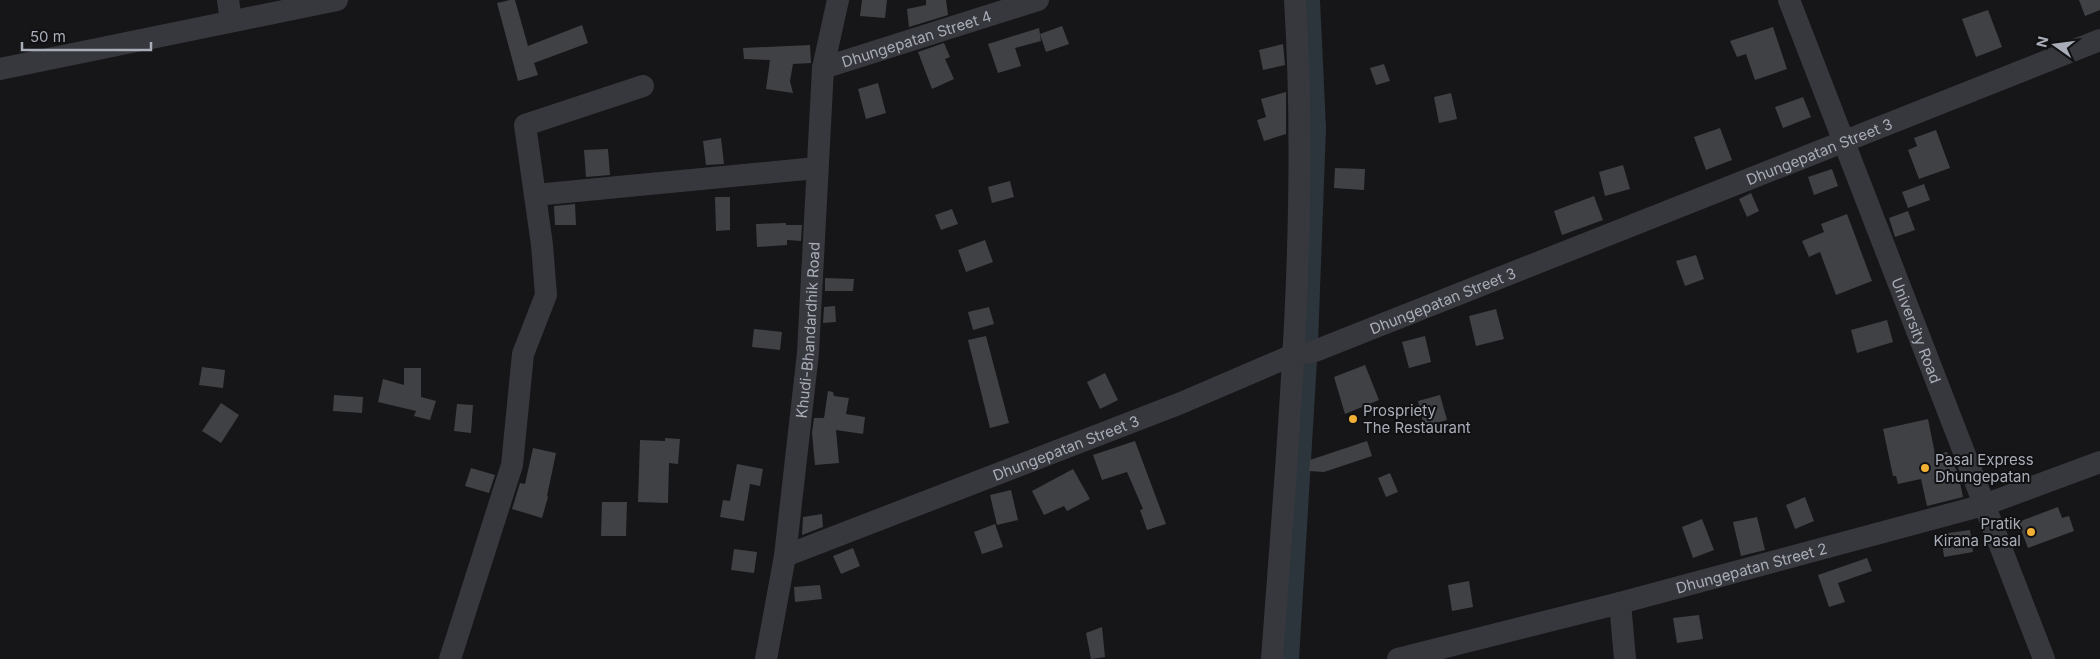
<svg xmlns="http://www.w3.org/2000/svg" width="2100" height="659" font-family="Inter,sans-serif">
<rect width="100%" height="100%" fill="#161618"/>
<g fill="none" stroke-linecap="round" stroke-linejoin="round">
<!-- canal -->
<path stroke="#2c353c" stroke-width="18" d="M 1309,343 L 1317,128 L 1311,0
M 1290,659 L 1308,360"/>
</g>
<!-- building -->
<path fill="#404145" d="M 510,0 L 515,0 L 528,46 L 582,25 L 588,43 L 534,63 L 538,75 L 518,81 L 497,3 Z
M 862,0 L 887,0 L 885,18 L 860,16 Z
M 926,0 L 946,0 L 948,15 L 909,27 L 907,9 L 926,5 Z
M 2079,0 L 2100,0 L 2100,10 L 2085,16 Z
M 1988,10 L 2002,47 L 1976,57 L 1962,19 Z
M 1062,26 L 1069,44 L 1046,52 L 1040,34 Z
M 1773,27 L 1787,69 L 1755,80 L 1746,54 L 1737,57 L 1730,41 Z
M 1039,28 L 1041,41 L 1015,48 L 1021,66 L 998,73 L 988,44 Z
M 944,43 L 950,57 L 945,59 L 954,79 L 932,89 L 918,52 Z
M 1283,44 L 1285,65 L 1263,70 L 1259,50 Z
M 810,45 L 811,63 L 793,64 L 790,81 L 793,93 L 766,89 L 770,60 L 744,59 L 743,48 Z
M 1384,64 L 1390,81 L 1376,85 L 1370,68 Z
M 878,83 L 886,113 L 866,119 L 858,89 Z
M 1286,92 L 1286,134 L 1264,141 L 1257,120 L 1266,117 L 1261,99 Z
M 1451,93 L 1457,119 L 1439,123 L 1434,97 Z
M 1803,97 L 1811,117 L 1783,128 L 1775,107 Z
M 1720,128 L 1732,160 L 1706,170 L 1694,137 Z
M 1936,130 L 1950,168 L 1919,179 L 1908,150 L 1917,146 L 1914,138 Z
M 721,138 L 724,164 L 706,165 L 703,141 Z
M 608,149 L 610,175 L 586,177 L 584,150 Z
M 1623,165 L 1630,189 L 1605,196 L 1599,172 Z
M 1335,168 L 1365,169 L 1364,190 L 1334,188 Z
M 1832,169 L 1838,186 L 1814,195 L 1808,177 Z
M 1010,181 L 1014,197 L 992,203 L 988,187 Z
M 1924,184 L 1930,200 L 1908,208 L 1902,192 Z
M 1751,193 L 1759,211 L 1747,217 L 1739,199 Z
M 1594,196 L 1603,220 L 1562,235 L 1554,211 Z
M 715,197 L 730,197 L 730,230 L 716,231 Z
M 575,204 L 576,225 L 555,225 L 554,206 Z
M 952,209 L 958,224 L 941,230 L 935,215 Z
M 1908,211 L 1915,230 L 1895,237 L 1889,218 Z
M 1847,214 L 1872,281 L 1836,295 L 1820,252 L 1809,257 L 1802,241 L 1824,232 L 1821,224 Z
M 786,223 L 786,225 L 802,225 L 801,241 L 787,240 L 787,245 L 757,247 L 756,224 Z
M 985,240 L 993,262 L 966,272 L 958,250 Z
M 1696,255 L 1704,279 L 1685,286 L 1676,261 Z
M 825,278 L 854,279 L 853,291 L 825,291 Z
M 835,306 L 836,322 L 823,323 L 824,307 Z
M 989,307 L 994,324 L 973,330 L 968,312 Z
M 1496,309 L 1504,339 L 1476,346 L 1469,316 Z
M 1887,320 L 1893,342 L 1857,353 L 1851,330 Z
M 754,329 L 782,332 L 780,350 L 752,347 Z
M 986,336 L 1009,423 L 990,428 L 968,340 Z
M 1425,336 L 1431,362 L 1409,368 L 1402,342 Z
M 1365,365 L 1379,400 L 1345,414 L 1334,377 Z
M 202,367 L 225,370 L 223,388 L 199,385 Z
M 404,368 L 421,368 L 421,397 L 436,401 L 430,420 L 414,416 L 416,411 L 378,402 L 383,379 L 404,385 Z
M 1105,373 L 1118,400 L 1100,409 L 1087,382 Z
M 828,391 L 833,392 L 834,396 L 849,398 L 846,414 L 865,417 L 863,434 L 836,430 L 839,463 L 815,465 L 812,433 L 814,418 L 824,418 Z
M 334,395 L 363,397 L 362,413 L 333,411 Z
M 1440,395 L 1447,420 L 1424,426 L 1418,401 Z
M 221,403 L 239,415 L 221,443 L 202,431 Z
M 457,404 L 473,405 L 471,433 L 454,431 Z
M 1928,419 L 1935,454 L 1947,452 L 1958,473 L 1963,497 L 1927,506 L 1921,479 L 1898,484 L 1896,476 L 1893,476 L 1883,429 Z
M 665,438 L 680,439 L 678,464 L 669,463 L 668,503 L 638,502 L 640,440 L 665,441 Z
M 1135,441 L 1166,524 L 1147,530 L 1140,510 L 1143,509 L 1127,472 L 1102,480 L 1093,455 Z
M 1367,441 L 1372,456 L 1324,472 L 1309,471 L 1310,460 Z
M 533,448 L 556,453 L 547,496 L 548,497 L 542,518 L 512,509 L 520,483 L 525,484 Z
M 737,464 L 763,469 L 760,486 L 750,484 L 744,521 L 720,517 L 723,500 L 730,501 Z
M 471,468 L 495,475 L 489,493 L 465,486 Z
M 1073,469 L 1090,499 L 1067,511 L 1064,506 L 1044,515 L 1032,491 Z
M 1390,473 L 1398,492 L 1386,497 L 1378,478 Z
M 1011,490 L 1018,520 L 997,525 L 990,495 Z
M 1805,497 L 1814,521 L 1795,529 L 1786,505 Z
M 602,502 L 627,502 L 626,536 L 601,536 Z
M 2058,507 L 2062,518 L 2069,516 L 2074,531 L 2028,548 L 2018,522 Z
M 822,514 L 823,527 L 802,535 L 803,517 Z
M 1757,517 L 1765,550 L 1741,556 L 1733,522 Z
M 1702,519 L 1714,550 L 1693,558 L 1682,527 Z
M 995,524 L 1003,547 L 982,554 L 974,532 Z
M 1970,530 L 1973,552 L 1944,557 L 1941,534 Z
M 853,548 L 860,566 L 841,574 L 833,556 Z
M 734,549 L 757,552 L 754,573 L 731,570 Z
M 1867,558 L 1872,571 L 1838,583 L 1845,602 L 1829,607 L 1818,575 Z
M 1469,581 L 1473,607 L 1452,611 L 1448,585 Z
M 820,585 L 822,599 L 795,602 L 794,587 Z
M 1699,615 L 1703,639 L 1677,643 L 1673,618 Z
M 1102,627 L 1105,657 L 1091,659 L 1086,633 Z"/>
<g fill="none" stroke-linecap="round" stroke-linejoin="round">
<!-- minor -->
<g stroke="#37383d" stroke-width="22">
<path d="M 228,0 L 231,21"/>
<path id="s1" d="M 1789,0 L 2044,659"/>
<path id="s2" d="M 823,68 L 1038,0"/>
<path d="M 0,69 L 337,0"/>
<path d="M 535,195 L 816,168"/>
<path id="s3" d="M 785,556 L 1181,403 L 1293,355 L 1315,351 L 2100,40"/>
<path d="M 1620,603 L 1625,659"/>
<path d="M 450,659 L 512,465 L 523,354 L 546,295 L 542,245 L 525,125 L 643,86"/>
<path id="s4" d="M 766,659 L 785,556 L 808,353 L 823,68 L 838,0"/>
<path d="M 1272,659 C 1288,440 1309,220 1295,0"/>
<path id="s5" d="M 1398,659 L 1620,603 L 1984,505 L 2100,462"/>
</g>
</g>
<!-- markers -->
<g fill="#f2b134" stroke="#111113" stroke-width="2">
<circle cx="1353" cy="419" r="5"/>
<circle cx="1925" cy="468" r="5"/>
<circle cx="2031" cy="532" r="5"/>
</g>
<g text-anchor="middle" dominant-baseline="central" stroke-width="4" stroke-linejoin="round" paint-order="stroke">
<!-- street labels -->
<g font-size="15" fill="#a8adb8" stroke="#111113">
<text stroke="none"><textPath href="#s2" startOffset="98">Dhungepatan Street 4</textPath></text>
<text stroke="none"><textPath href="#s3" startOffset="1111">Dhungepatan Street 3</textPath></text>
<text stroke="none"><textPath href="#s3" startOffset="706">Dhungepatan Street 3</textPath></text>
<text stroke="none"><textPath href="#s4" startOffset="332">Khudi-Bhandardhik Road</textPath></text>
<text stroke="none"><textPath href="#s1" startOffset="354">University Road</textPath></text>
<text stroke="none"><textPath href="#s3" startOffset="301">Dhungepatan Street 3</textPath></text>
<text stroke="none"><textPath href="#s5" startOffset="365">Dhungepatan Street 2</textPath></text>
</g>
<!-- poi labels -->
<g font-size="15" fill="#a8adb8" stroke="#111113" text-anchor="start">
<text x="1363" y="410">Prospriety<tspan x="1363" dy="17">The Restaurant</tspan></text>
<text x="1935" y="459">Pasal Express<tspan x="1935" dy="17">Dhungepatan</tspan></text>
<text x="2021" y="523" text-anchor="end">Pratik<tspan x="2021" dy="17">Kirana Pasal</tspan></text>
</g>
</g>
<!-- north arrow -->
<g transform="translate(2055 45) rotate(284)" stroke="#111113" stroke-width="4" paint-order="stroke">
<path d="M0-4L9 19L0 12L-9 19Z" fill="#a8adb8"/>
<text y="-8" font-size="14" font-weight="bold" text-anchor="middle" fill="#a8adb8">N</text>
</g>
<!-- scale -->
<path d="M22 42v8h129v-8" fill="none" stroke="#a8adb8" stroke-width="2.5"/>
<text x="30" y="42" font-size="15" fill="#a8adb8" stroke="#111113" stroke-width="4" paint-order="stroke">50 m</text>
</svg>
